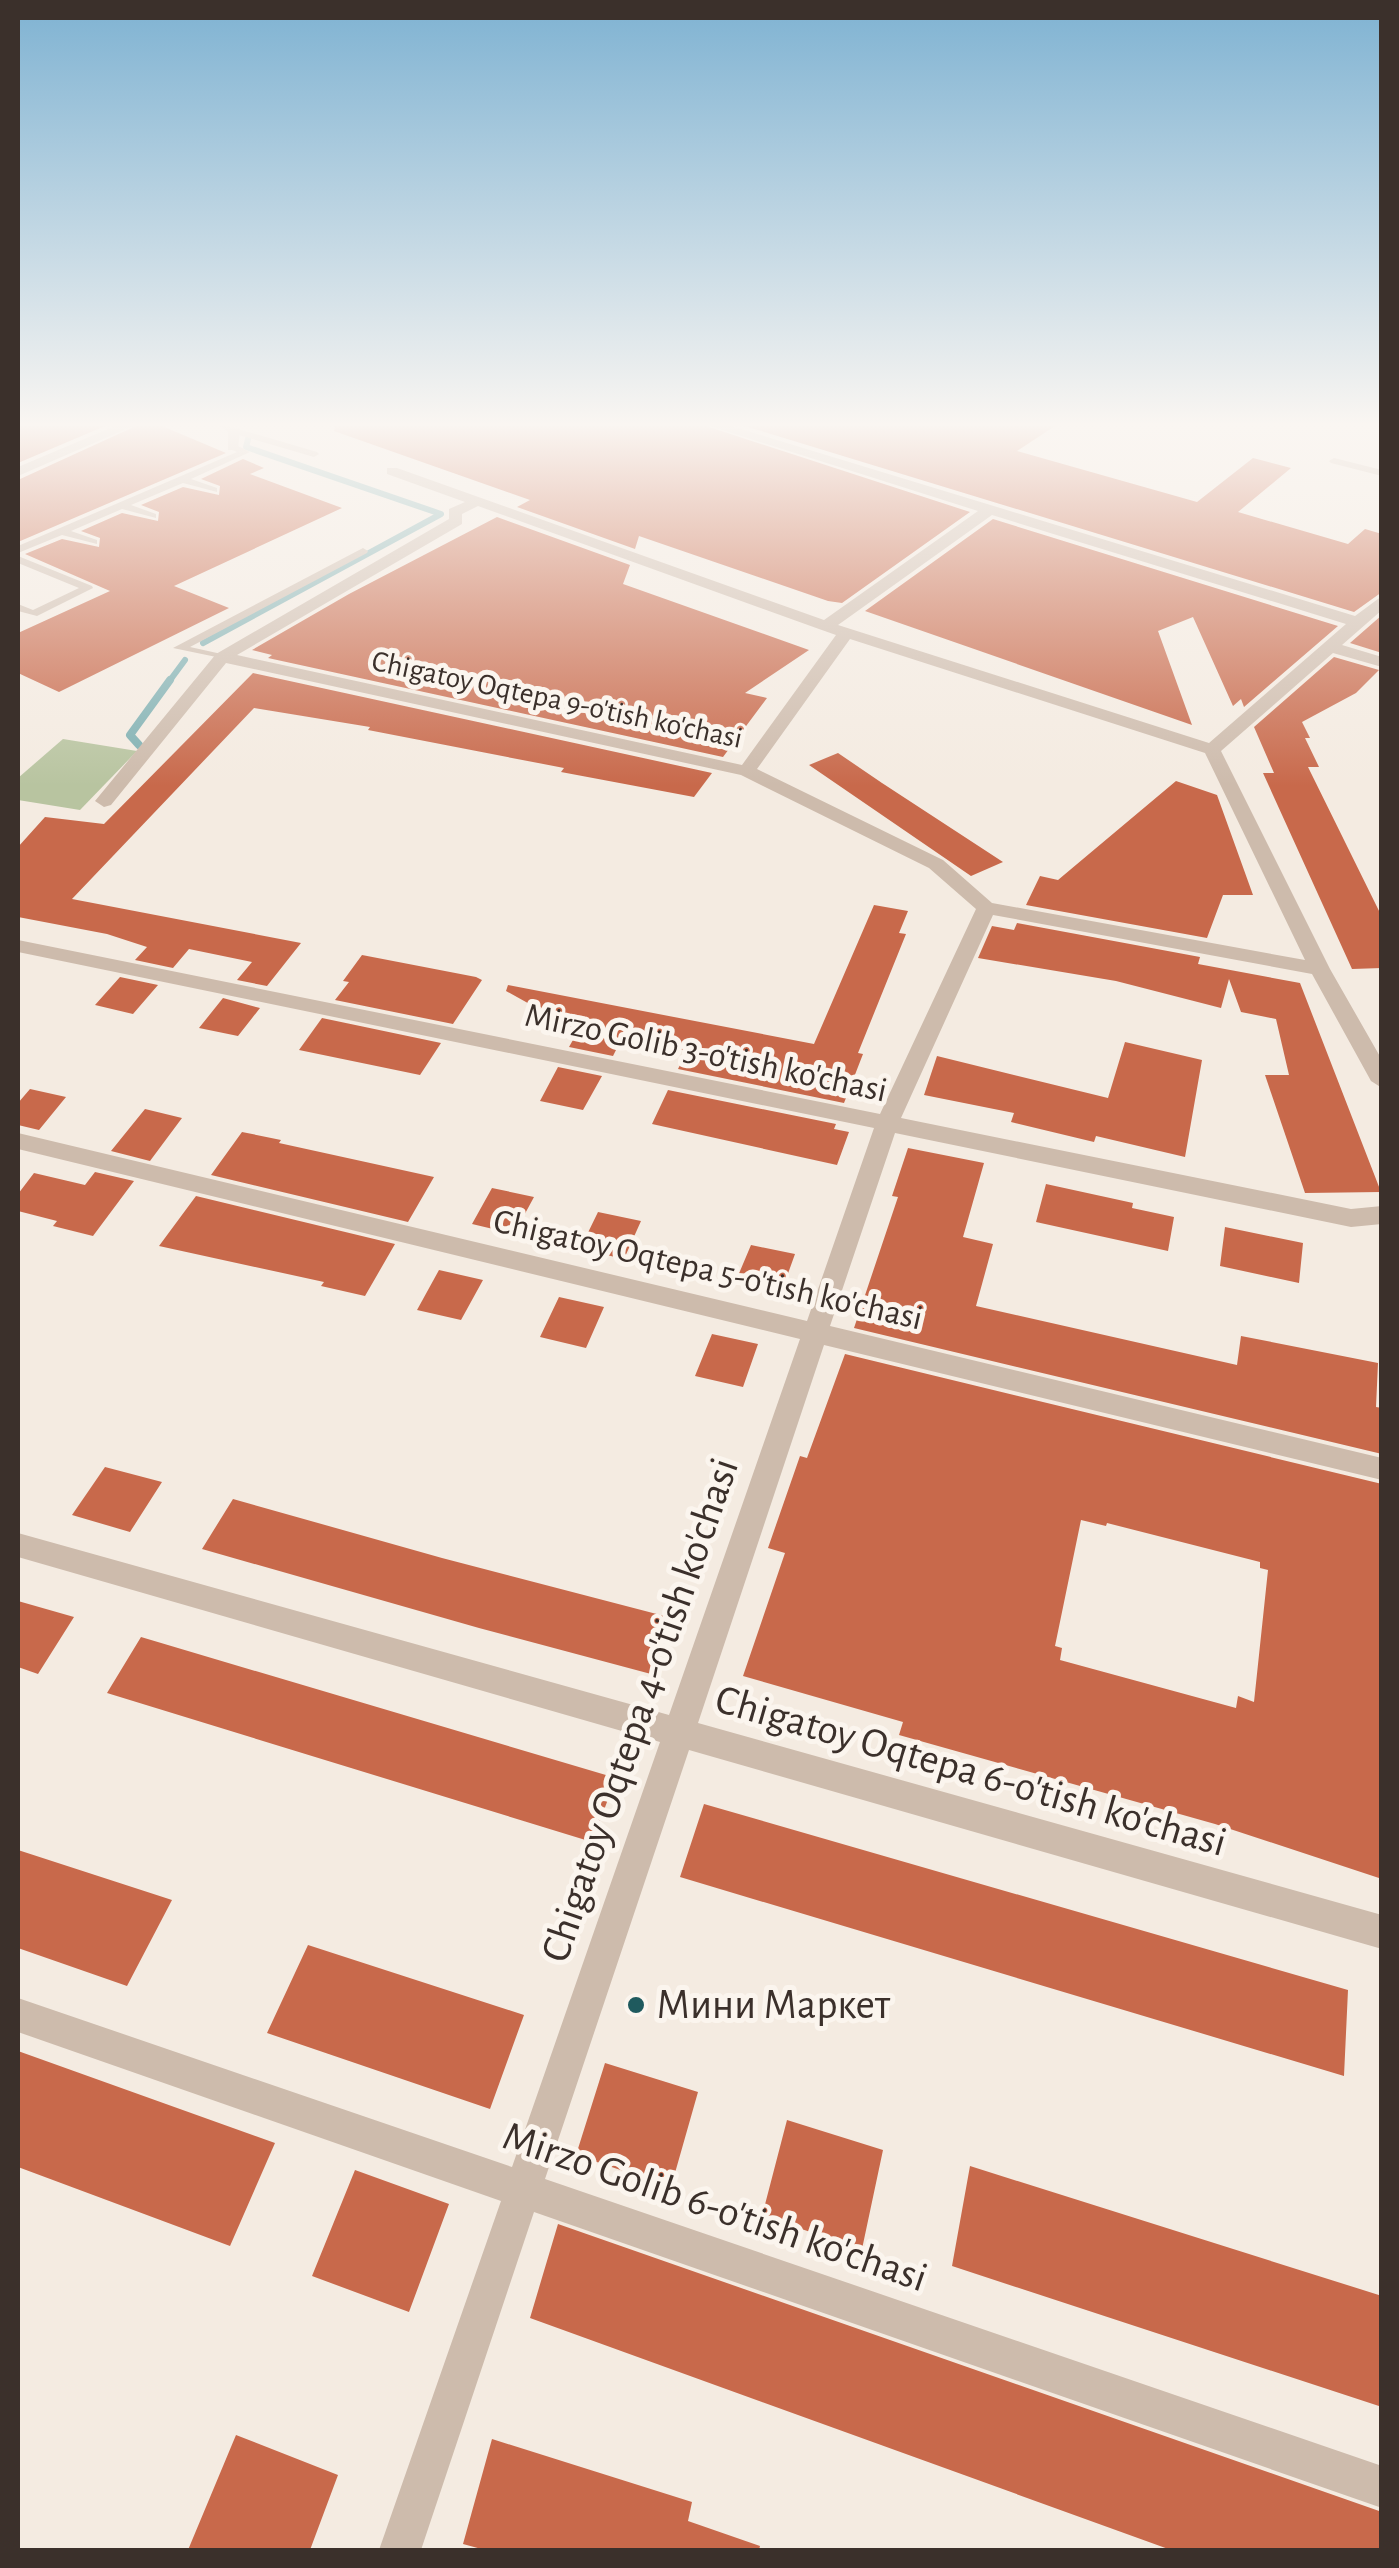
<svg xmlns="http://www.w3.org/2000/svg" width="1399" height="2568" font-family="'Alegreya Sans',sans-serif">
<rect width="100%" height="100%" fill="#f4ebe1"/>
<!-- green -->
<path fill="#b8c4a0" d="M 63,739 L 137,751 L 80,810 L 18,800 L 18,778 Z"/>
<g fill="none" stroke-linecap="round" stroke-linejoin="round">
<!-- stream-far1 -->
<path stroke="#7fb0b2" stroke-width="6" d="M 203,643 L 441,514 L 246,447 L 248,439
M 168,683 L 185,660"/>
<!-- stream -->
<path stroke="#7fb0b2" stroke-width="8" d="M 139,745 L 130,735 L 170,680"/>
</g>
<!-- building -->
<path fill="#c8694b" fill-rule="evenodd" d="M 18,426 L 105,426 L 18,463 Z
M 136,426 L 162,426 L 226,453 L 18,542 L 18,480 Z
M 335,426 L 706,426 L 970,512 L 842,603 L 828,601 L 639,536 L 635,549 L 517,507 L 530,500 L 334,431 Z
M 745,426 L 1055,426 L 1017,451 L 1197,502 L 1253,458 L 1291,468 L 1238,512 L 1348,544 L 1365,529 L 1382,534 L 1382,592 L 1354,612 Z
M 243,459 L 264,468 L 250,474 L 342,508 L 174,586 L 229,608 L 59,692 L 18,673 L 18,633 L 110,591 L 25,554 L 62,539 L 99,547 L 100,538 L 81,531 L 122,513 L 158,521 L 159,512 L 141,505 L 183,487 L 219,495 L 220,486 L 201,479 Z
M 497,517 L 630,565 L 623,584 L 809,650 L 745,693 L 767,698 L 723,757 L 268,658 L 272,655 L 252,650 L 349,594 Z
M 993,519 L 1338,626 L 1244,707 L 1241,699 L 1233,706 L 1193,617 L 1158,631 L 1192,725 L 865,611 Z
M 1382,615 L 1382,653 L 1350,643 Z
M 1334,657 L 1379,670 L 1356,693 L 1302,722 L 1310,738 L 1305,738 L 1319,767 L 1308,767 L 1382,917 L 1382,968 L 1352,969 L 1263,773 L 1274,773 L 1254,727 Z
M 253,673 L 712,773 L 694,797 L 561,772 L 564,768 L 368,730 L 370,727 L 254,708 L 72,899 L 301,943 L 267,986 L 237,980 L 252,962 L 189,949 L 173,968 L 135,960 L 147,947 L 107,934 L 18,917 L 18,847 L 45,817 L 104,824 Z
M 838,753 L 882,783 L 1003,862 L 971,876 L 809,765 Z
M 1176,781 L 1217,795 L 1253,895 L 1223,895 L 1207,938 L 1026,905 L 1040,876 L 1058,880 Z
M 874,905 L 908,911 L 899,933 L 906,934 L 858,1053 L 863,1054 L 844,1103 L 678,1069 L 687,1051 L 622,1038 L 613,1056 L 569,1047 L 578,1031 L 506,991 L 508,985 L 814,1044 Z
M 1017,923 L 1200,957 L 1198,964 L 1300,983 L 1381,1192 L 1305,1193 L 1265,1075 L 1289,1075 L 1276,1019 L 1241,1012 L 1229,979 L 1221,1008 L 1116,981 L 978,958 L 992,926 L 1014,930 Z
M 362,955 L 476,977 L 482,980 L 453,1024 L 335,1000 L 349,982 L 343,981 Z
M 120,977 L 158,985 L 133,1014 L 95,1005 Z
M 223,998 L 260,1008 L 238,1036 L 199,1028 Z
M 322,1018 L 441,1043 L 420,1075 L 299,1050 Z
M 1125,1042 L 1202,1060 L 1185,1157 L 1096,1136 L 1094,1142 L 1011,1122 L 1014,1113 L 924,1095 L 937,1056 L 1108,1098 Z
M 558,1067 L 602,1076 L 583,1110 L 540,1101 Z
M 30,1089 L 66,1097 L 39,1130 L 18,1125 L 18,1103 Z
M 668,1090 L 836,1124 L 834,1129 L 849,1132 L 837,1165 L 652,1124 Z
M 145,1109 L 182,1118 L 150,1161 L 111,1151 Z
M 242,1132 L 281,1140 L 279,1143 L 434,1177 L 408,1222 L 211,1175 Z
M 908,1148 L 984,1163 L 963,1237 L 993,1244 L 976,1306 L 1237,1365 L 1241,1336 L 1378,1363 L 1376,1407 L 1382,1408 L 1382,1454 L 854,1328 L 898,1197 L 892,1196 Z
M 95,1172 L 134,1181 L 93,1236 L 53,1226 L 57,1221 L 18,1211 L 18,1194 L 34,1173 L 85,1185 Z
M 1046,1184 L 1133,1203 L 1132,1208 L 1174,1217 L 1168,1251 L 1036,1222 Z
M 492,1188 L 534,1197 L 514,1234 L 472,1224 Z
M 196,1196 L 395,1244 L 365,1296 L 321,1286 L 324,1282 L 159,1246 Z
M 598,1212 L 641,1221 L 624,1259 L 580,1249 Z
M 1225,1227 L 1303,1243 L 1299,1283 L 1220,1266 Z
M 751,1245 L 795,1254 L 781,1293 L 735,1283 Z
M 439,1270 L 483,1280 L 461,1320 L 417,1310 Z
M 559,1297 L 604,1307 L 586,1348 L 540,1337 Z
M 712,1334 L 758,1344 L 743,1387 L 695,1376 Z
M 845,1354 L 1382,1484 L 1382,1879 L 1215,1824 L 899,1735 L 903,1722 L 743,1676 L 785,1553 L 768,1548 L 800,1456 L 807,1458 ZM 1081,1520 L 1106,1526 L 1107,1523 L 1260,1562 L 1260,1568 L 1268,1570 L 1254,1702 L 1238,1696 L 1236,1708 L 1060,1660 L 1062,1648 L 1055,1646 Z
M 105,1467 L 162,1482 L 130,1532 L 72,1515 Z
M 233,1499 L 442,1558 L 672,1618 L 651,1674 L 479,1628 L 202,1549 Z
M 18,1601 L 74,1617 L 38,1674 L 18,1667 Z
M 141,1637 L 616,1778 L 592,1842 L 107,1693 Z
M 704,1804 L 1348,1990 L 1344,2076 L 680,1877 Z
M 18,1850 L 172,1900 L 127,1986 L 18,1948 Z
M 308,1945 L 524,2015 L 490,2109 L 267,2033 Z
M 18,2051 L 275,2143 L 230,2246 L 18,2167 Z
M 605,2063 L 698,2092 L 671,2187 L 576,2155 Z
M 787,2120 L 883,2150 L 862,2249 L 762,2216 Z
M 970,2166 L 1382,2296 L 1382,2407 L 952,2266 Z
M 355,2170 L 449,2204 L 409,2312 L 312,2276 Z
M 558,2224 L 1382,2512 L 1382,2550 L 1171,2550 L 530,2318 Z
M 236,2435 L 338,2475 L 310,2550 L 188,2550 Z
M 492,2439 L 692,2502 L 688,2521 L 760,2546 L 759,2550 L 485,2550 L 463,2544 Z"/>
<g fill="none" stroke-linecap="round" stroke-linejoin="round">
<!-- lane -->
<path fill="#cdbbac" fill-rule="evenodd" d="M 235,428 L 317,452 L 319,454 L 314,457 L 232,433 L 230,431 Z
M 230,445 L 236,445 L 250,452 L 191,479 L 217,488 L 217,492 L 183,483 L 131,505 L 156,514 L 156,518 L 122,509 L 71,531 L 97,540 L 97,544 L 62,535 L 18,553 L 18,546 L 237,452 L 230,449 Z
M 1334,458 L 1382,470 L 1382,476 L 1331,463 L 1329,461 Z
M 363,548 L 368,551 L 367,553 L 190,647 L 226,655 L 226,659 L 173,648 Z
M 18,556 L 92,586 L 93,588 L 37,616 L 18,611 L 18,604 L 33,610 L 79,588 L 18,563 Z"/>
<!-- street -->
<path fill="#cdbbac" fill-rule="evenodd" d="M 115,426 L 133,426 L 18,476 L 18,467 Z
M 221,426 L 240,428 L 238,450 L 228,450 L 228,432 Z
M 710,426 L 731,426 L 1355,616 L 1382,596 L 1382,610 L 1342,645 L 1382,657 L 1382,667 L 1333,653 L 1221,751 L 1330,969 L 1382,1060 L 1382,1088 L 1371,1081 L 1312,974 L 993,915 L 901,1118 L 1351,1209 L 1382,1206 L 1382,1224 L 1351,1227 L 895,1133 L 830,1326 L 1382,1458 L 1382,1480 L 824,1345 L 698,1723 L 1382,1915 L 1382,1949 L 689,1750 L 545,2179 L 1382,2466 L 1382,2508 L 534,2212 L 421,2550 L 379,2550 L 501,2201 L 18,2032 L 18,1998 L 512,2167 L 660,1742 L 18,1557 L 18,1533 L 669,1715 L 800,1339 L 18,1149 L 18,1133 L 807,1321 L 874,1128 L 18,952 L 18,940 L 880,1114 L 976,909 L 929,868 L 741,775 L 226,663 L 111,805 L 104,807 L 95,801 L 216,654 L 449,519 L 449,509 L 465,502 L 387,474 L 387,468 L 397,468 L 824,620 L 978,511 ZM 478,506 L 819,629 L 836,635 L 742,765 L 237,655 L 462,524 L 462,514 ZM 992,515 L 1346,624 L 1209,743 L 838,625 ZM 850,639 L 1205,753 L 1305,960 L 992,903 L 943,860 L 757,769 Z"/>
</g>
<!-- sky -->
<linearGradient id="sky" x2="0" y2="1"><stop stop-color="#7eb2d2"/><stop offset="0.54" stop-color="#faf6f2"/><stop offset="1" stop-color="#faf6f2" stop-opacity="0"/></linearGradient>
<rect width="1399" height="786" fill="url(#sky)"/>
<!-- markers -->
<circle fill="#1f5a5e" stroke="#fbf5ee" stroke-width="4" cx="636" cy="2005" r="10"/>
<g text-anchor="middle" dominant-baseline="central" stroke-width="10" stroke-linejoin="round" paint-order="stroke">
<!-- far-street labels -->
<g font-size="30" fill="#3b302b" stroke="#fbf5ee">
<text transform="translate(557 700) rotate(12)">Chigatoy Oqtepa 9-o'tish ko'chasi</text>
</g>
<!-- street labels -->
<g font-size="35" fill="#3b302b" stroke="#fbf5ee">
<text transform="translate(706 1053) rotate(12)">Mirzo Golib 3-o'tish ko'chasi</text>
<text transform="translate(708 1270) rotate(13)">Chigatoy Oqtepa 5-o'tish ko'chasi</text>
</g>
<!-- near-street labels -->
<g font-size="42" fill="#3b302b" stroke="#fbf5ee">
<text transform="translate(640 1710) rotate(-71)">Chigatoy Oqtepa 4-o'tish ko'chasi</text>
<text transform="translate(971 1771) rotate(16)">Chigatoy Oqtepa 6-o'tish ko'chasi</text>
<text transform="translate(715 2207) rotate(19)">Mirzo Golib 6-o'tish ko'chasi</text>
</g>
<!-- near-poi labels -->
<g font-size="42" fill="#3b302b" stroke="#fbf5ee" text-anchor="start">
<text x="656" y="2005">Мини Маркет</text>
</g>
</g>
<!-- border -->
<rect width="1399" height="2568" fill="none" stroke="#3b302b" stroke-width="40"/>
</svg>
